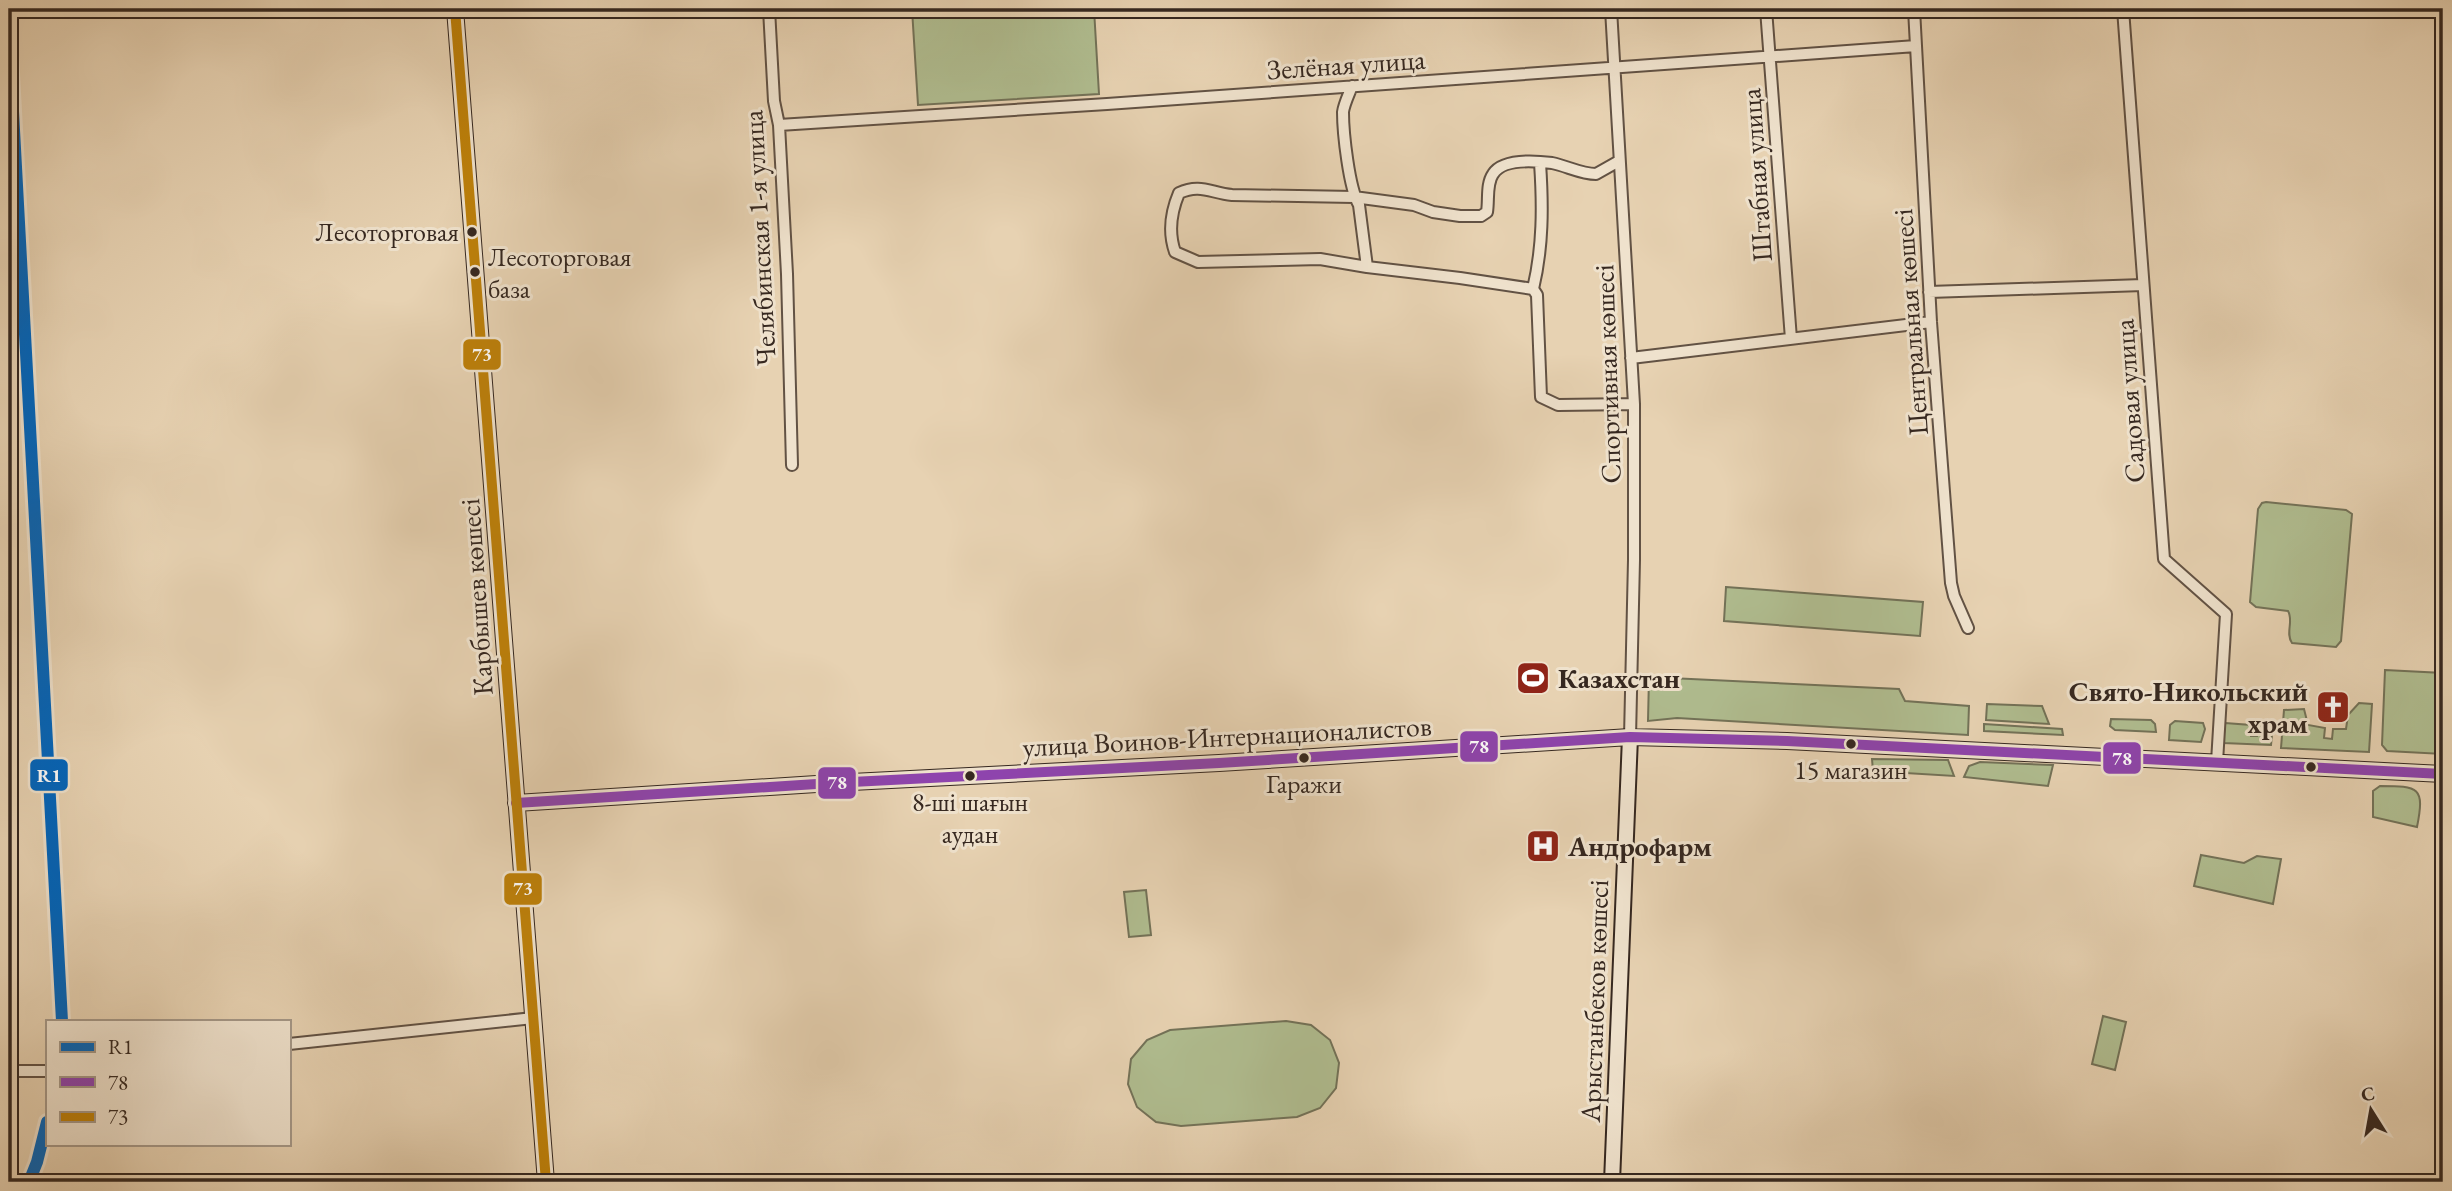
<svg xmlns="http://www.w3.org/2000/svg" width="2452" height="1191" font-family="'EB Garamond',serif">
<rect width="100%" height="100%" fill="#e7d2b2"/>
<filter id="stains"><feTurbulence type="fractalNoise" baseFrequency=".00286" numOctaves="4"/><feColorMatrix values="0 0 0 0 .2 0 0 0 0 .09 0 0 0 0 .02 0 0 0 .5 -.17"/></filter>
<radialGradient id="worn" r=".72"><stop offset=".6" stop-color="#630" stop-opacity="0"/><stop offset="1" stop-color="#630" stop-opacity=".3"/></radialGradient>
<!-- green -->
<path fill="#b0bd90" stroke="#737258" stroke-width="2" d="M 912,9 L 985,9 L 987,11 L 990,9 L 1094,9 L 1099,94 L 918,105 Z
M 2266,502 L 2346,510 L 2352,514 L 2341,641 L 2336,647 L 2292,643 C 2285,633 2294,621 2288,611 L 2256,607 L 2250,602 L 2258,509 L 2262,503 Z
M 1726,587 L 1923,602 L 1920,636 L 1724,621 Z
M 2385,670 L 2443,673 L 2443,754 L 2387,751 L 2382,745 Z
M 1649,677 L 1899,689 L 1905,701 L 1969,706 L 1968,735 L 1677,718 L 1648,721 Z
M 2359,703 L 2372,704 L 2369,752 L 2281,748 L 2284,710 L 2304,709 L 2308,725 L 2325,728 L 2324,738 L 2332,739 L 2333,729 L 2346,729 L 2348,715 Z
M 1987,704 L 2042,706 L 2049,724 L 1986,720 Z
M 2111,719 L 2151,720 L 2155,724 L 2156,732 L 2115,730 L 2110,726 Z
M 2175,721 L 2203,723 L 2205,729 L 2201,742 L 2169,740 L 2170,725 Z
M 2225,723 L 2251,725 L 2251,736 L 2257,736 L 2258,725 L 2273,725 L 2271,745 L 2223,743 L 2218,734 L 2224,734 Z
M 1984,724 L 2062,729 L 2063,735 L 1984,731 Z
M 1872,759 L 1948,760 L 1954,776 L 1873,771 Z
M 1980,762 L 2053,765 L 2048,786 L 1964,777 L 1969,766 Z
M 2380,786 C 2419,786 2425,787 2417,827 L 2373,817 L 2373,791 Z
M 2201,855 L 2244,863 L 2257,856 L 2281,859 L 2273,904 L 2194,886 Z
M 1146,890 L 1151,935 L 1129,937 L 1124,892 Z
M 2103,1016 L 2126,1022 L 2115,1070 L 2092,1064 Z
M 1286,1021 L 1311,1025 L 1330,1040 L 1339,1063 L 1336,1088 L 1320,1108 L 1297,1117 L 1181,1126 L 1156,1122 L 1137,1107 L 1128,1084 L 1131,1059 L 1147,1040 L 1170,1030 Z"/>
<g fill="none" stroke-linecap="round" stroke-linejoin="round">
<!-- street casing -->
<g stroke="#625244" stroke-width="14">
<path id="street" d="M 769,9 L 774,101 L 779,125 L 787,274 L 792,465
M 1611,9 L 1634,404 L 1634,560 L 1630,737
M 1766,9 L 1791,339
M 1914,9 L 1931,322 L 1951,583 L 1954,596 L 1968,628
M 2123,9 L 2164,559 L 2226,614 L 2217,762
M 1352,86 C 1349,94 1344,104 1343,112 C 1343,133 1349,188 1359,205 L 1367,267 L 1460,278 L 1533,289 L 1537,295 L 1541,397 L 1558,405 L 1634,404
M 779,125 L 1107,104 L 1916,46
M 1367,267 L 1320,259 L 1198,262 L 1175,252 C 1168,232 1171,212 1179,193 C 1200,183 1211,193 1232,195 L 1354,197 L 1414,205 L 1433,212 L 1460,216 L 1481,216 L 1487,212 C 1489,200 1486,184 1493,174 C 1503,158 1536,161 1552,163 C 1567,166 1581,174 1596,174 L 1619,161
M 1533,289 C 1543,247 1543,206 1540,163
M 1929,292 L 2143,285
M 1631,358 L 1931,322
M 289,1044 L 533,1018
M 9,1071 L 47,1071"/>
</g>
<!-- secondary casing -->
<g stroke="#362820" stroke-width="18">
<path id="secondary" d="M 455,9 L 546,1182
M 516,803 L 832,783 L 1219,763 L 1630,737 L 1787,741 L 2443,774
M 1612,1182 L 1630,737"/>
</g>
<!-- street -->
<use href="#street" stroke="#efe2cd" stroke-width="10"/>
<!-- secondary -->
<use href="#secondary" stroke="#efe2cd" stroke-width="14"/>
<!-- bus-1 casing -->
<g stroke="#efe2cd" stroke-width="16">
<path id="bus-1" d="M 516,803 L 832,783 L 1219,763 L 1630,737 L 1787,741 L 2443,774"/>
</g>
<!-- bus-2 casing -->
<g stroke="#efe2cd" stroke-width="16">
<path id="bus-2" d="M 455,9 L 546,1182"/>
</g>
<!-- bus-1 -->
<use href="#bus-1" stroke="#8e44ad" stroke-width="10"/>
<!-- bus-2 -->
<use href="#bus-2" stroke="#bd800a" stroke-width="10"/>
<!-- rail-1 casing -->
<g stroke="#efe2cd" stroke-width="18">
<path id="rail-1" d="M 9,37 L 62,1021
M 29,1182 L 37,1162 L 47,1122"/>
</g>
<!-- rail-1 -->
<use href="#rail-1" stroke="#0065bd" stroke-width="12"/>
</g>
<!-- icons -->
<defs>
<g id="stadium-square" transform="scale(1.75)"><rect x="-9" y="-9" width="18" height="18" rx="4" fill="#8f2418" stroke="#efe2cd"/><path d="M0-5a6.5 5 0 1 0 0 10a6.5 5 0 1 0 0-10ZM-3.5-1.8h7v3.6h-7Z" fill="#fff"/></g>
<g id="church-square" transform="scale(1.75)"><rect x="-9" y="-9" width="18" height="18" rx="4" fill="#8f2418" stroke="#efe2cd"/><path d="M-1.2-6h2.4v3.5h3.3v2.4h-3.3V6h-2.4V-.1h-3.3v-2.4h3.3Z" fill="#fff"/></g>
<g id="hospital-square" transform="scale(1.75)"><rect x="-9" y="-9" width="18" height="18" rx="4" fill="#8f2418" stroke="#efe2cd"/><path d="M-5-5h3v3.5h4V-5h3V5h-3V1.5h-4V5h-3Z" fill="#fff"/></g>
</defs>
<g fill-rule="evenodd">
<use href="#stadium-square" x="1533" y="678"/>
<use href="#church-square" x="2333" y="707"/>
<use href="#hospital-square" x="1543" y="846"/>
</g>
<!-- markers -->
<g fill="#362820" stroke="#efe2cd" stroke-width="2.5">
<circle cx="472" cy="232" r="6"/>
<circle cx="475" cy="272" r="6"/>
<circle cx="1851" cy="744" r="6"/>
<circle cx="1304" cy="758" r="6"/>
<circle cx="2311" cy="767" r="6"/>
<circle cx="970" cy="776" r="6"/>
</g>
<g text-anchor="middle" dominant-baseline="central" stroke-width="6" stroke-linejoin="round" paint-order="stroke">
<!-- bus labels -->
<g font-size="26" fill="#362820" stroke="#efe2cd">
<text x="459" y="232" text-anchor="end">Лесоторговая</text>
<text x="488" y="257" text-anchor="start">Лесоторговая<tspan x="488" dy="32">база</tspan></text>
<text x="1851" y="770">15 магазин</text>
<text x="1304" y="784">Гаражи</text>
<text x="970" y="802">8-ші шағын<tspan x="970" dy="32">аудан</tspan></text>
</g>
<!-- street labels -->
<g font-size="28" fill="#362820" stroke="#efe2cd">
<text transform="translate(1346 64) rotate(-4)">Зелёная улица</text>
<text transform="translate(1756 175) rotate(-94)">Штабная улица</text>
<text transform="translate(759 238) rotate(-93)">Челябинская 1-я улица</text>
<text transform="translate(1910 322) rotate(-94)">Центральная көшесі</text>
<text transform="translate(1607 374) rotate(-92)">Спортивная көшесі</text>
<text transform="translate(2129 401) rotate(-94)">Садовая улица</text>
<text transform="translate(476 597) rotate(-94)">Карбышев көшесі</text>
<text transform="translate(1227 736) rotate(-3)">улица Воинов-Интернационалистов</text>
<text transform="translate(1594 1001) rotate(-88)">Арыстанбеков көшесі</text>
</g>
<!-- poi labels -->
<g font-size="28" font-weight="bold" fill="#362820" stroke="#efe2cd" text-anchor="start">
<text x="1558" y="678">Казахстан</text>
<text x="2308" y="691" text-anchor="end">Свято-Никольский<tspan x="2308" dy="32">храм</tspan></text>
<text x="1568" y="846">Андрофарм</text>
</g>
</g>
<g stroke="#efe2cd" stroke-width="2.5">
<rect x="462" y="338" width="40" height="33" rx="7" fill="#bd800a"/>
<rect x="1459" y="730" width="40" height="33" rx="7" fill="#8e44ad"/>
<rect x="2102" y="741" width="40" height="34" rx="7" fill="#8e44ad"/>
<rect x="29" y="758" width="40" height="34" rx="7" fill="#0065bd"/>
<rect x="817" y="766" width="40" height="34" rx="7" fill="#8e44ad"/>
<rect x="503" y="872" width="40" height="34" rx="7" fill="#bd800a"/>
</g>
<g font-size="19" text-anchor="middle" font-weight="bold" fill="#fff">
<text x="482" y="361">73</text>
<text x="1479" y="753">78</text>
<text x="2122" y="765">78</text>
<text x="49" y="782">R1</text>
<text x="837" y="789">78</text>
<text x="523" y="895">73</text>
</g>
<!-- margin -->
<rect width="2452" height="1191" fill="none" stroke="#e7d2b2" stroke-width="35"/>
<rect x="10" y="10" width="2431" height="1170" fill="none" stroke="#362820" stroke-width="3.5"/>
<rect x="18" y="18" width="2417" height="1156" fill="none" stroke="#362820" stroke-width="2"/>
<!-- legend -->
<rect x="46" y="1020" width="245" height="126" fill="#efe2cd" stroke="#a59888" stroke-width="2"/>
<rect x="60" y="1042" width="35" height="10" fill="#0065bd" stroke="#a59888" stroke-width="2"/>
<text x="108" y="1054" font-size="21" fill="#362820">R1</text>
<rect x="60" y="1077" width="35" height="10" fill="#8e44ad" stroke="#a59888" stroke-width="2"/>
<text x="108" y="1090" font-size="21" fill="#362820">78</text>
<rect x="60" y="1112" width="35" height="10" fill="#bd800a" stroke="#a59888" stroke-width="2"/>
<text x="108" y="1124" font-size="21" fill="#362820">73</text>
<!-- north arrow -->
<g transform="translate(2371 1110) rotate(349)" stroke="#efe2cd" stroke-width="5" paint-order="stroke">
<path d="M0-5L12 26L0 18L-12 26Z" fill="#362820"/>
<text y="-10" font-size="19" font-weight="bold" text-anchor="middle" fill="#362820">С</text>
</g>
<rect width="100%" height="100%" filter="url(#stains)"/>
<rect width="100%" height="100%" fill="url(#worn)"/>
</svg>
